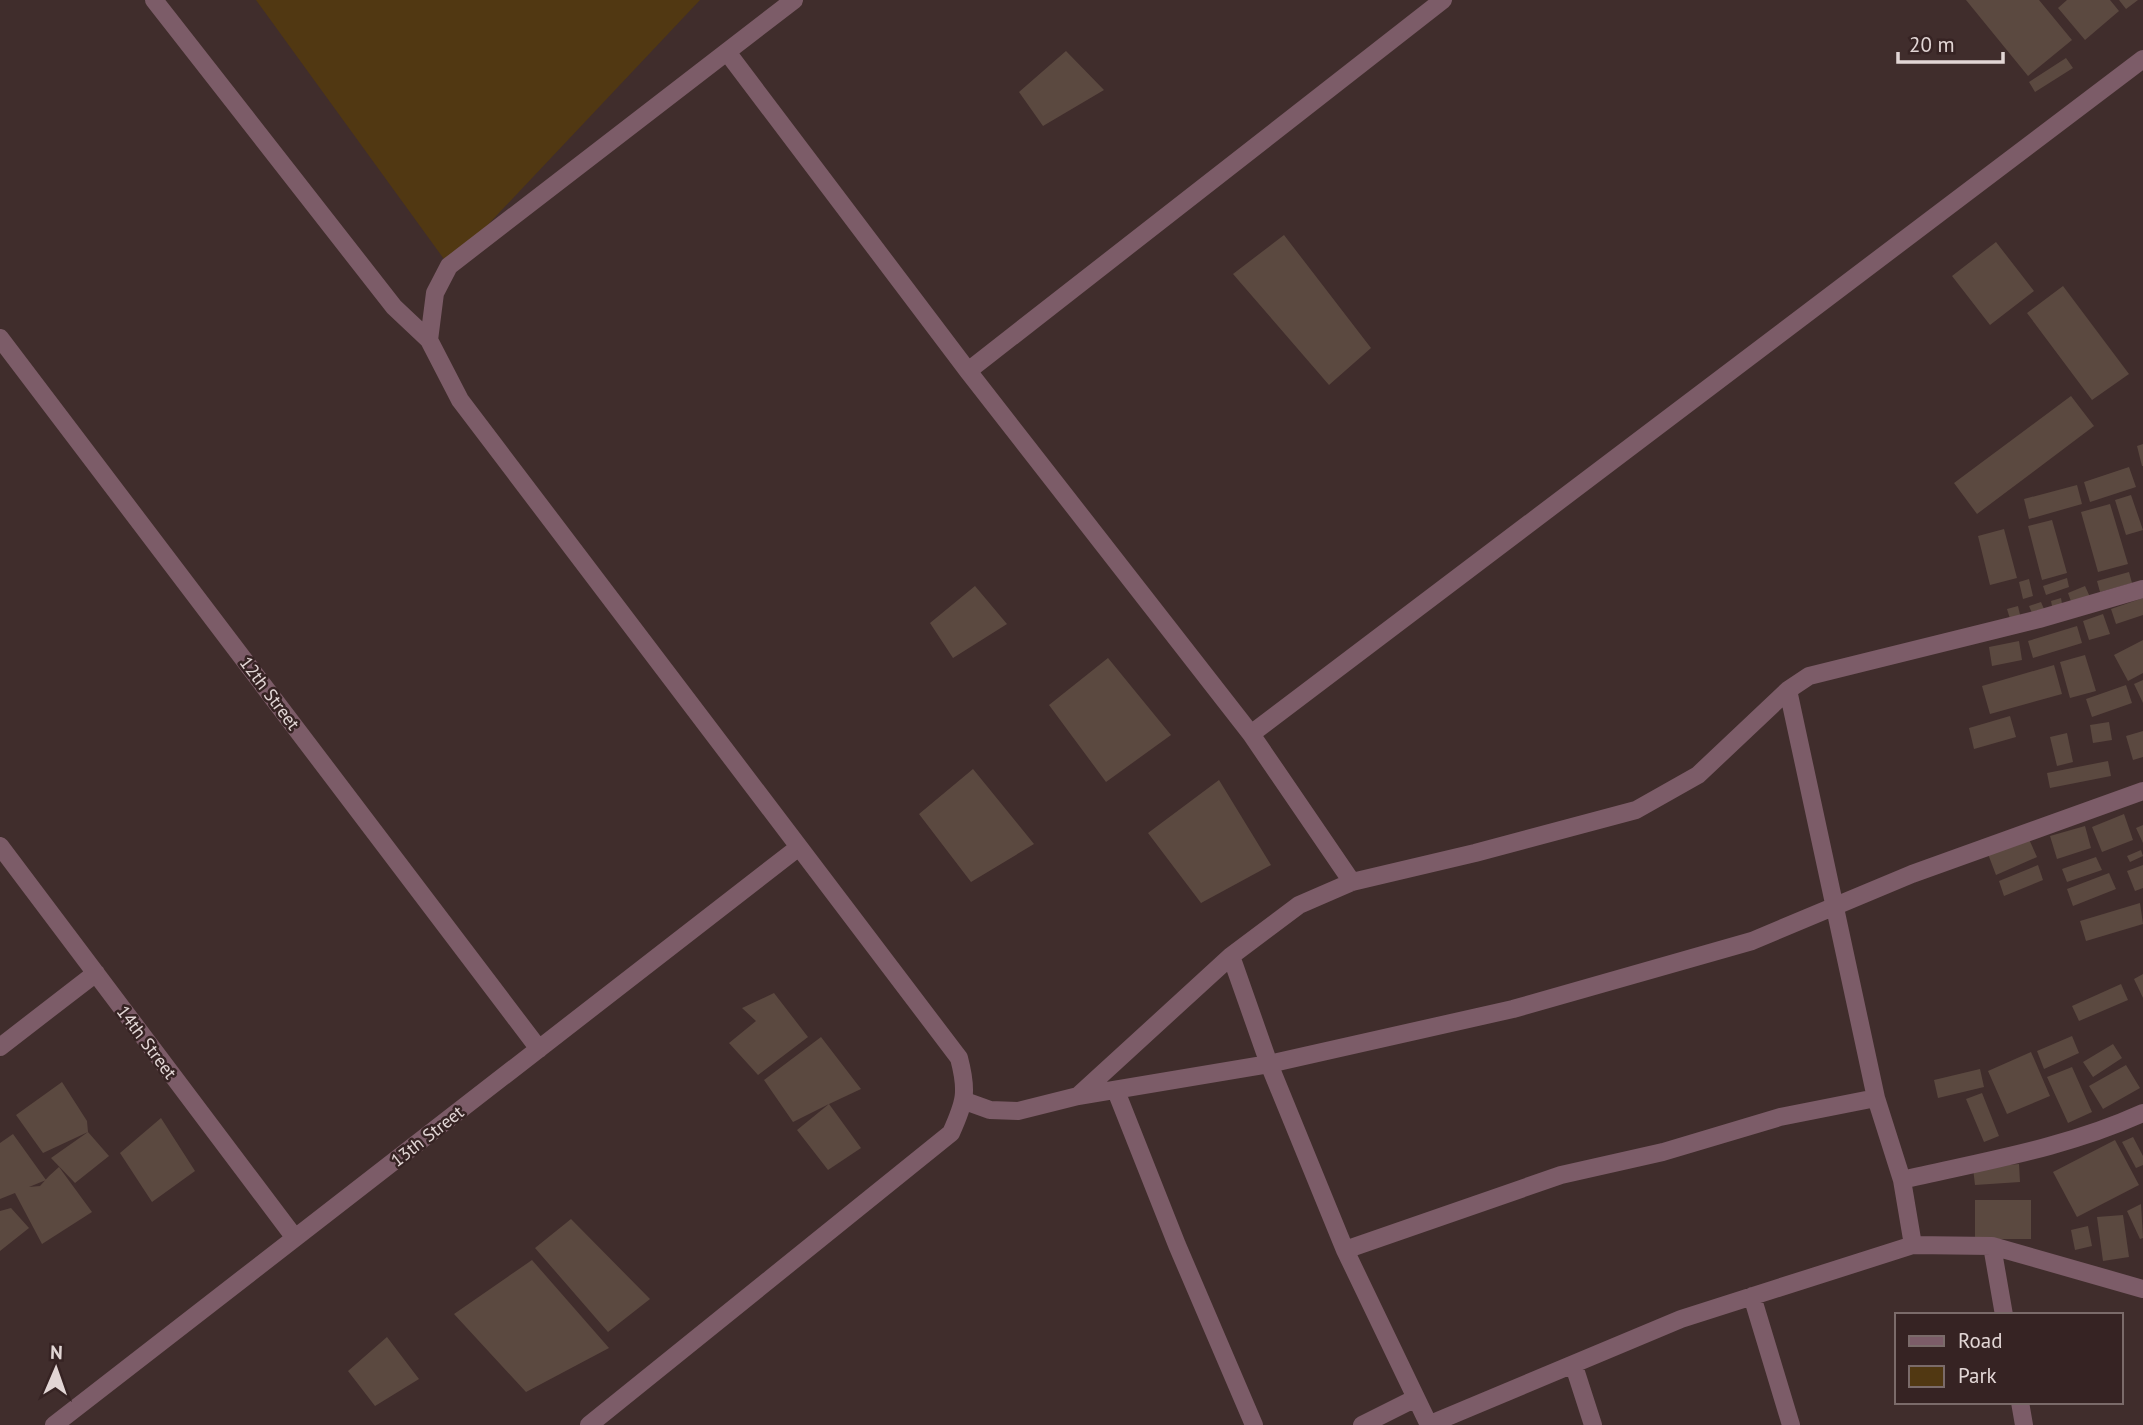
<svg xmlns="http://www.w3.org/2000/svg" width="2143" height="1425" font-family="'PT Sans',sans-serif">
<rect width="100%" height="100%" fill="#402d2c"/>
<!-- green -->
<path fill="#513812" d="M 256,0 L 700,0 L 449,266 Z"/>
<!-- building -->
<path fill="#5b4940" d="M 1966,0 L 2039,0 L 2072,40 L 2028,76 Z
M 2067,0 L 2110,0 L 2119,11 L 2085,40 L 2058,8 Z
M 2119,0 L 2138,0 L 2126,9 Z
M 1066,51 L 1104,90 L 1043,126 L 1019,92 Z
M 2066,58 L 2073,68 L 2035,92 L 2029,82 Z
M 1284,235 L 1371,348 L 1329,385 L 1233,274 Z
M 1996,242 L 2034,291 L 1990,325 L 1952,276 Z
M 2063,286 L 2129,374 L 2092,400 L 2027,313 Z
M 2071,396 L 2094,426 L 1977,514 L 1954,483 Z
M 2143,444 L 2143,466 L 2142,466 L 2137,446 Z
M 2129,467 L 2136,487 L 2090,502 L 2084,482 Z
M 2077,485 L 2082,504 L 2029,519 L 2024,499 Z
M 2131,495 L 2143,530 L 2126,535 L 2115,500 Z
M 2110,504 L 2128,564 L 2098,572 L 2081,512 Z
M 2052,520 L 2067,573 L 2042,580 L 2028,526 Z
M 2004,529 L 2017,578 L 1990,585 L 1978,536 Z
M 2129,572 L 2132,583 L 2100,592 L 2097,581 Z
M 2067,578 L 2069,587 L 2046,595 L 2043,586 Z
M 2029,579 L 2033,596 L 2023,599 L 2019,582 Z
M 975,586 L 1007,624 L 953,658 L 930,623 Z
M 2085,586 L 2090,597 L 2072,604 L 2068,593 Z
M 2061,598 L 2063,609 L 2053,611 L 2051,601 Z
M 2143,598 L 2143,615 L 2116,624 L 2111,609 Z
M 2041,602 L 2044,609 L 2032,613 L 2029,606 Z
M 2018,606 L 2021,619 L 2011,622 L 2007,609 Z
M 2103,614 L 2110,634 L 2089,640 L 2083,621 Z
M 2077,626 L 2082,643 L 2033,658 L 2028,641 Z
M 2143,640 L 2143,673 L 2128,681 L 2114,655 Z
M 2019,641 L 2022,660 L 1992,666 L 1989,647 Z
M 2085,655 L 2096,691 L 2070,698 L 2060,662 Z
M 1108,658 L 1171,735 L 1106,782 L 1049,705 Z
M 2054,665 L 2062,694 L 1990,714 L 1982,686 Z
M 2143,680 L 2143,703 L 2134,684 Z
M 2126,685 L 2132,703 L 2092,717 L 2086,699 Z
M 2010,716 L 2016,737 L 1974,749 L 1969,728 Z
M 2109,722 L 2112,740 L 2093,743 L 2090,725 Z
M 2143,731 L 2143,757 L 2133,760 L 2126,736 Z
M 2067,733 L 2073,762 L 2057,766 L 2050,737 Z
M 2108,761 L 2111,776 L 2050,788 L 2047,773 Z
M 973,769 L 1034,844 L 971,882 L 919,814 Z
M 1219,780 L 1271,865 L 1201,903 L 1148,833 Z
M 2124,814 L 2133,840 L 2102,852 L 2092,827 Z
M 2143,825 L 2143,843 L 2136,828 Z
M 2085,826 L 2091,848 L 2057,859 L 2050,836 Z
M 2028,837 L 2037,857 L 1996,875 L 1988,854 Z
M 2141,850 L 2143,856 L 2130,862 L 2127,856 Z
M 2096,857 L 2102,870 L 2067,882 L 2062,869 Z
M 2038,865 L 2043,880 L 2004,896 L 1999,881 Z
M 2143,865 L 2143,888 L 2135,891 L 2127,871 Z
M 2109,873 L 2116,889 L 2073,906 L 2067,889 Z
M 2140,903 L 2143,924 L 2086,941 L 2080,921 Z
M 2143,974 L 2143,998 L 2134,979 Z
M 2121,984 L 2128,1000 L 2079,1021 L 2072,1006 Z
M 774,993 L 808,1037 L 758,1075 L 729,1043 L 756,1021 L 742,1008 Z
M 2072,1036 L 2079,1053 L 2044,1069 L 2037,1051 Z
M 821,1037 L 861,1089 L 829,1104 L 861,1148 L 828,1170 L 797,1130 L 829,1104 L 793,1122 L 764,1080 Z
M 2113,1044 L 2122,1058 L 2093,1077 L 2083,1062 Z
M 2031,1052 L 2050,1096 L 2007,1114 L 1988,1071 Z
M 2126,1065 L 2140,1088 L 2103,1109 L 2089,1086 Z
M 2072,1067 L 2092,1112 L 2068,1123 L 2047,1077 Z
M 1980,1069 L 1984,1087 L 1938,1098 L 1934,1080 Z
M 62,1082 L 87,1121 L 88,1132 L 43,1153 L 16,1115 Z
M 1982,1093 L 1999,1136 L 1984,1142 L 1966,1099 Z
M 161,1118 L 195,1171 L 152,1202 L 120,1153 Z
M 88,1132 L 109,1156 L 75,1183 L 51,1158 Z
M 13,1134 L 46,1180 L 29,1187 L 40,1186 L 49,1176 L 59,1167 L 92,1212 L 42,1244 L 15,1193 L 0,1199 L 0,1143 Z
M 2133,1137 L 2143,1156 L 2143,1165 L 2136,1168 L 2122,1142 Z
M 2115,1140 L 2139,1185 L 2077,1217 L 2053,1172 Z
M 2019,1164 L 2020,1182 L 1975,1185 L 1973,1168 Z
M 1975,1200 L 2031,1200 L 2031,1239 L 1975,1239 Z
M 2141,1204 L 2143,1238 L 2140,1239 L 2127,1211 Z
M 11,1208 L 29,1228 L 0,1251 L 0,1211 Z
M 2123,1215 L 2129,1257 L 2103,1261 L 2097,1217 Z
M 571,1219 L 650,1299 L 608,1332 L 535,1248 Z
M 2088,1226 L 2092,1246 L 2075,1250 L 2071,1230 Z
M 532,1260 L 609,1348 L 526,1392 L 454,1314 Z
M 387,1337 L 419,1379 L 375,1406 L 348,1371 Z"/>
<g fill="none" stroke-linecap="round" stroke-linejoin="round">
<!-- minor -->
<path stroke="#7c5c68" stroke-width="18" d="M 154,0 L 394,307 L 429,340
M 727,52 L 968,371 L 1251,734 L 1352,882
M 0,338 L 539,1049
M 968,371 L 1443,0
M 1788,690 L 1876,1098 L 1902,1180 L 1913,1245
M 1251,734 L 2143,59
M 0,846 L 295,1238
M 1231,956 L 1269,1064 L 1345,1250 L 1429,1425
M 0,1047 L 96,973
M 1116,1091 L 1177,1245 L 1254,1425
M 1078,1096 L 1231,956 L 1299,905 L 1352,882 L 1475,853 L 1636,810 L 1698,775 L 1788,690 L 1809,676 L 2039,619 L 2143,589
M 965,1101 L 990,1110 L 1018,1111 L 1078,1096 L 1269,1064 L 1513,1009 L 1752,941 L 1912,874 L 2143,791
M 1902,1180 C 1984,1161 2066,1148 2143,1113
M 1992,1246 L 2004,1315
M 1345,1250 L 1561,1175 L 1663,1152 L 1780,1117 L 1876,1098
M 1752,1296 L 1791,1425
M 1574,1366 L 1593,1425
M 2020,1402 L 2024,1425
M 54,1425 L 799,847
M 589,1425 L 951,1133 C 965,1102 968,1092 959,1058 L 460,400 L 429,340 L 435,293 L 449,266 L 794,0
M 1362,1425 L 1416,1398
M 1428,1425 L 1681,1319 L 1913,1245 L 1992,1246 L 2143,1289"/>
</g>
<g text-anchor="middle" dominant-baseline="central" stroke-width="5" stroke-linejoin="round" paint-order="stroke">
<!-- street labels -->
<g font-size="18" fill="#e2d6d5" stroke="#362323">
<text transform="translate(270 693) rotate(53)">12th Street</text>
<text transform="translate(147 1042) rotate(53)">14th Street</text>
<text transform="translate(427 1136) rotate(-38)">13th Street</text>
</g>
</g>
<!-- legend -->
<rect x="1895" y="1313" width="228" height="91" fill="#362323" stroke="#7b6b6a" stroke-width="2"/>
<rect x="1909" y="1336" width="35" height="10" fill="#7c5c68" stroke="#7b6b6a" stroke-width="2"/>
<text x="1958" y="1348" font-size="21" fill="#e2d6d5">Road</text>
<rect x="1909" y="1366" width="35" height="21" fill="#513812" stroke="#7b6b6a" stroke-width="2"/>
<text x="1958" y="1383" font-size="21" fill="#e2d6d5">Park</text>
<!-- north arrow -->
<g transform="translate(56 1369) rotate(2)" stroke="#362323" stroke-width="5" paint-order="stroke">
<path d="M0-5L12 26L0 18L-12 26Z" fill="#e2d6d5"/>
<text y="-10" font-size="19" font-weight="bold" text-anchor="middle" fill="#e2d6d5">N</text>
</g>
<!-- scale -->
<path d="M1898 52v10h105v-10" fill="none" stroke="#e2d6d5" stroke-width="3.5"/>
<text x="1909" y="52" font-size="21" fill="#e2d6d5" stroke="#362323" stroke-width="5" paint-order="stroke">20 m</text>
</svg>
